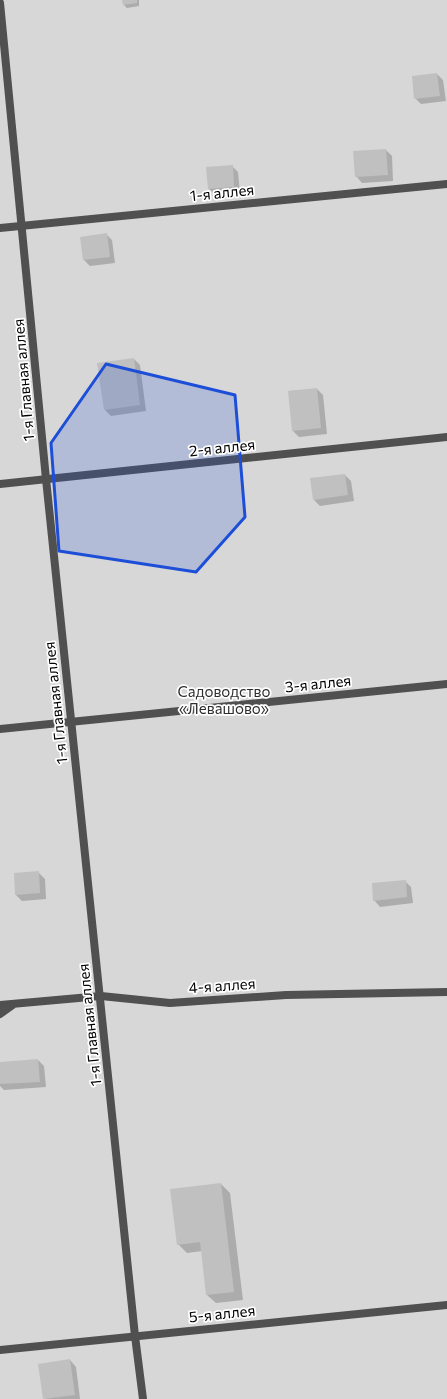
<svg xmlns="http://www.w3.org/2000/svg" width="447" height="1399" font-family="Commissioner,sans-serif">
<rect width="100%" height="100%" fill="#fff"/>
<!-- green -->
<path fill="#d7d7d7" d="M 0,0 L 447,0 L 447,1399 L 0,1399 Z"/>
<!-- shadow -->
<path fill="#0003" d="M 123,0 L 139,0 L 139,6 L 127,8 L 124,5 Z
M 437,74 L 443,80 L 446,101 L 421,104 L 415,98 Z
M 386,150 L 392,156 L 393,181 L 362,183 L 356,176 Z
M 232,166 L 238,172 L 240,193 L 215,195 L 209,189 Z
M 106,234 L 112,240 L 115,263 L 90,266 L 84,260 L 81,238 Z
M 134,359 L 140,365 L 146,411 L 111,416 L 105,410 Z
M 317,389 L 323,395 L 327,434 L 299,437 L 293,431 L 289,391 Z
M 345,475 L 351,481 L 354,501 L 320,506 L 314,500 Z
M 38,872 L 45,879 L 46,899 L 22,901 L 16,895 Z
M 405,881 L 411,887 L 413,903 L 380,907 L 374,900 Z
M 38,1060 L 44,1066 L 46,1087 L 4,1090 L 0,1086 L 0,1063 Z
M 221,1184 L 230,1193 L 243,1300 L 216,1303 L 207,1295 L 202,1251 L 187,1253 L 178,1244 Z
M 70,1360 L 76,1367 L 80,1399 L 45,1399 Z"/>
<!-- building -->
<path fill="#c0c0c0" d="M 122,0 L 137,0 L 137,3 L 123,5 Z
M 437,73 L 440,96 L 414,99 L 412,76 Z
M 386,149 L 388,175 L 355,177 L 353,151 Z
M 233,165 L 234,187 L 208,189 L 206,167 Z
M 107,233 L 110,257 L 83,260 L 80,237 Z
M 134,358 L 140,405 L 104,410 L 97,363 Z
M 317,388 L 321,428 L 292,431 L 288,391 Z
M 345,474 L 348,495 L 313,500 L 310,478 Z
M 39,871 L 40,893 L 15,895 L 14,873 Z
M 406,880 L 407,897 L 373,901 L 372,883 Z
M 38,1059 L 40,1082 L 0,1084 L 0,1062 Z
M 221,1183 L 234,1292 L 206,1295 L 200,1242 L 177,1245 L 170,1189 Z
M 70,1359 L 75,1395 L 43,1399 L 38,1364 Z"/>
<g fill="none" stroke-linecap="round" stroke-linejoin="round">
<!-- lane -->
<path stroke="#505050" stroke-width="8" d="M 0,228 L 447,184
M 0,484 L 447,437
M 0,729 L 447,684
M 0,1005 L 101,996 L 170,1003 L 286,995 L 447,992
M 0,1014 L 14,1004
M 0,1350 L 447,1305"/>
<!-- street -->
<path stroke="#505050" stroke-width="8" d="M 0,3 L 46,479 L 135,1336 L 143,1399"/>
</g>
<!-- marked area -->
<path fill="#1d4ed8" fill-opacity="0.2" stroke="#1d4ed8" stroke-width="3" stroke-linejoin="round" d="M 106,364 L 235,395 L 245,517 L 196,572 L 59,551 L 51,443 Z"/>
<g text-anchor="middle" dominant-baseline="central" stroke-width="3.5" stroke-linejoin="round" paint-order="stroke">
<!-- street labels -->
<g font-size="15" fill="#000" stroke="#fff">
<text transform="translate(222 192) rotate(-6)">1-я аллея</text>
<text transform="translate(23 380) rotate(-95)">1-я Главная аллея</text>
<text transform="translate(222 447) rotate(-6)">2-я аллея</text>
<text transform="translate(318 683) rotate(-6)">3-я аллея</text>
<text transform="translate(55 703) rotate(-96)">1-я Главная аллея</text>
<text transform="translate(222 985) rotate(-4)">4-я аллея</text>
<text transform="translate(89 1025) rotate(-96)">1-я Главная аллея</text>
<text transform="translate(222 1313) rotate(-6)">5-я аллея</text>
</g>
<!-- park labels -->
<g font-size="15" fill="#2e2e2e" stroke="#fff">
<text x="224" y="691">Садоводство<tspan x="224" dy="17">«Левашово»</tspan></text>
</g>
</g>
</svg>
